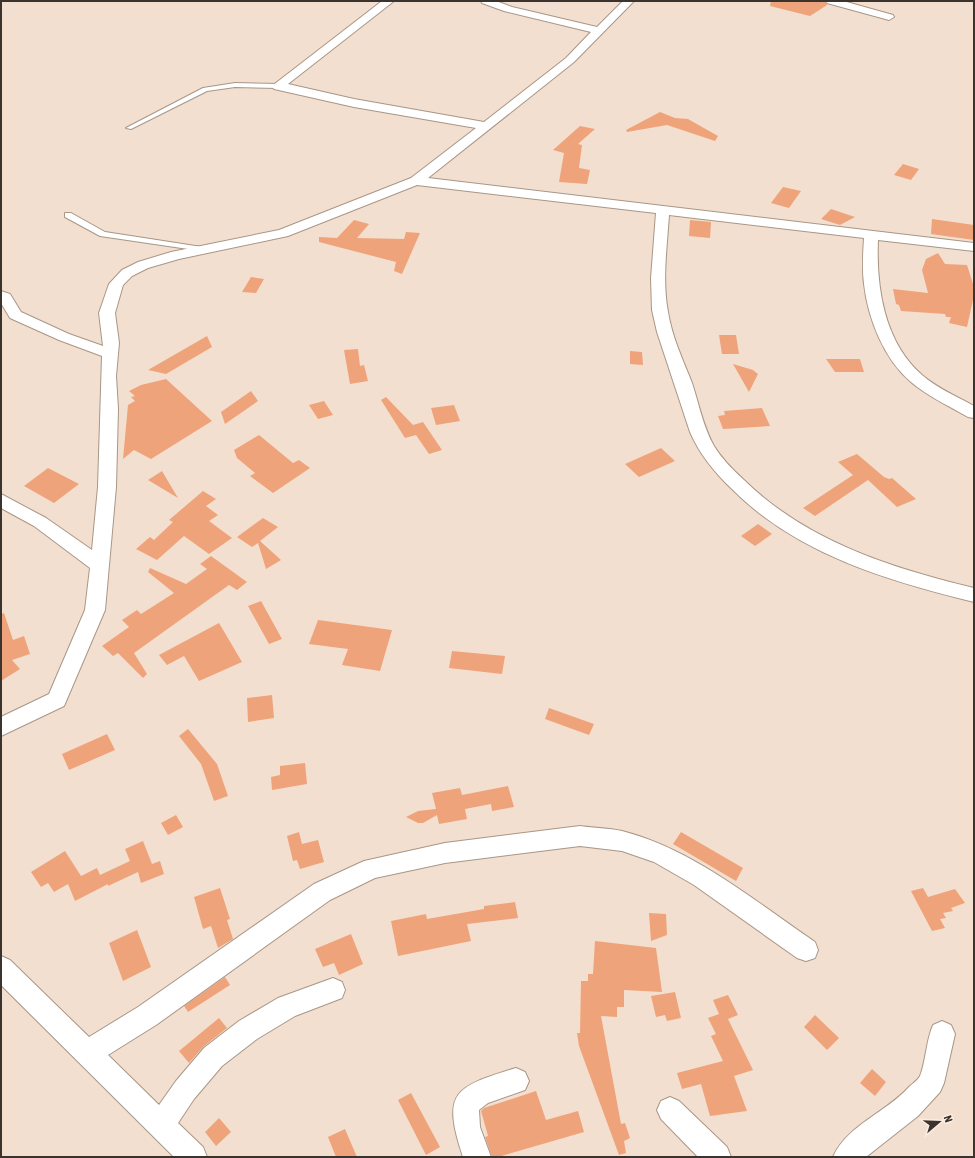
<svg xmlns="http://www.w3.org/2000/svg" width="975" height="1158" font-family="'Asap Condensed',sans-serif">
<rect width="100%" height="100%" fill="#f3dfcf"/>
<!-- building -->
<path fill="#efa37a" d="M 771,1 L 825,1 L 827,5 L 810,16 L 770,6 Z
M 660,112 L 675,118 L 688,119 L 718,136 L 715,141 L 667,125 L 627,132 L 626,130 Z
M 580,126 L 595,129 L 578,144 L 582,145 L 579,168 L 590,170 L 587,184 L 559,182 L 564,153 L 553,150 Z
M 903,164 L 919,169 L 911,180 L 894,175 Z
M 783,187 L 801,191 L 789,208 L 771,203 Z
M 831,209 L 855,217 L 840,225 L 821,219 Z
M 932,219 L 974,225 L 974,240 L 931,234 Z
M 354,220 L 369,224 L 357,238 L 404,239 L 406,232 L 420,233 L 402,274 L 394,271 L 396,262 L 319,242 L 319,237 L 337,238 Z
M 690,220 L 711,222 L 710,238 L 689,236 Z
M 938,253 L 945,264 L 967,265 L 974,287 L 974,295 L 967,327 L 949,323 L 951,317 L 946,317 L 945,314 L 901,311 L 899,305 L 896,304 L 893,289 L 928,293 L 922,270 L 926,259 Z
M 251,277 L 264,279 L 256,293 L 242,292 Z
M 719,335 L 736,335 L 739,354 L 722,354 Z
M 207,336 L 212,347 L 166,374 L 148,370 Z
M 358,349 L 360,366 L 364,365 L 368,381 L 350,384 L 344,350 Z
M 630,351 L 642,352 L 643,365 L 630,364 Z
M 826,359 L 860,359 L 864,372 L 835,372 Z
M 733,364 L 753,370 L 758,374 L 749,392 Z
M 166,379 L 212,421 L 151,459 L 134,450 L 123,459 L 128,405 L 135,401 L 131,397 L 135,396 L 129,391 L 141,385 Z
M 251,391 L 258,401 L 225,424 L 221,412 Z
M 386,397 L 413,425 L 423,422 L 442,450 L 429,454 L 416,435 L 405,438 L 381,400 Z
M 324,401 L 333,415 L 318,419 L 309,405 Z
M 454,405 L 460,421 L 436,425 L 431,408 Z
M 762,408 L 770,426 L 723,429 L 718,416 L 725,415 L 724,411 Z
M 259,435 L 293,463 L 299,460 L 310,468 L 273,493 L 250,476 L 255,473 L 237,458 L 234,450 Z
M 661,448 L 675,461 L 639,477 L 625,464 Z
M 857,454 L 884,477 L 889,479 L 892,478 L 916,499 L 897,507 L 868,480 L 815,516 L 803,508 L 853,475 L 838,462 Z
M 48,468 L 79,484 L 54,503 L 24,486 Z
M 162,471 L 178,498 L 148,480 Z
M 203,491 L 216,499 L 206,506 L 218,515 L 209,521 L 232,538 L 209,554 L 184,536 L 157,560 L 136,549 L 150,537 L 154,540 L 173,522 L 169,520 Z
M 263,518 L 278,527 L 260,541 L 281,560 L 266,569 L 258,543 L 252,547 L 237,537 Z
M 758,524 L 772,534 L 755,546 L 741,536 Z
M 211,556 L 247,582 L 237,590 L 229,585 L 134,653 L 147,674 L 143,678 L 118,653 L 113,656 L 102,646 L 129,627 L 122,620 L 137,610 L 141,614 L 174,593 L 148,572 L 150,568 L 186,584 L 207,569 L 200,564 Z
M 261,601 L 282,639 L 269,644 L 248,606 Z
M 4,613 L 13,640 L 24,636 L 30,654 L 12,660 L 20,669 L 1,681 L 1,614 Z
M 318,620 L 392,630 L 380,671 L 342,665 L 348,649 L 309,644 Z
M 219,623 L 242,662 L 199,681 L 184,656 L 167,665 L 159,655 Z
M 452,651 L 505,656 L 502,674 L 449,668 Z
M 272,695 L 274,718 L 248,722 L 247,698 Z
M 549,708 L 594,724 L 589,735 L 545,719 Z
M 188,729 L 217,764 L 228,796 L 214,801 L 201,764 L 179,736 Z
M 107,734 L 115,750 L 69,770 L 62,754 Z
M 305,763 L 307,784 L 272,790 L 271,777 L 280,775 L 280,766 Z
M 508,786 L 514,807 L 492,811 L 491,804 L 465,809 L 467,819 L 439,824 L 437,815 L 423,823 L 418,823 L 406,817 L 418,811 L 436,809 L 432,793 L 460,788 L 462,795 Z
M 176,815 L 183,827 L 168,835 L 161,823 Z
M 299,832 L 302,844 L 318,840 L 324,862 L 300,869 L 297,860 L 293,861 L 287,836 Z
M 681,832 L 743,868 L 736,881 L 673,844 Z
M 143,841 L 152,864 L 160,861 L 164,874 L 141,883 L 138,872 L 108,886 L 108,884 L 75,901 L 68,884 L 54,892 L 48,883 L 41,887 L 31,872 L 65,851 L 81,876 L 97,868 L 100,875 L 130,861 L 125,849 Z
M 220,888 L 230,919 L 227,920 L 233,939 L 218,948 L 211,926 L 203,929 L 194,897 Z
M 923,888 L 928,897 L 955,889 L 965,903 L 951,908 L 953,911 L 943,913 L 946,918 L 940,919 L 945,928 L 932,931 L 911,891 Z
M 515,902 L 518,918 L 467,924 L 471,941 L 398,956 L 391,921 L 426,914 L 427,919 L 484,909 L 484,906 Z
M 649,913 L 666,914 L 667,935 L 651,941 Z
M 137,930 L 151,967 L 123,981 L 109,943 Z
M 351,934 L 363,964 L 339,975 L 334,963 L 323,967 L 315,949 Z
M 595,941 L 656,948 L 662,992 L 624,990 L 624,1007 L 617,1007 L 617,1017 L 601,1016 L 621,1124 L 625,1123 L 630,1138 L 624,1141 L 626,1153 L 619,1155 L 579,1046 L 577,1033 L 580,1033 L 581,981 L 588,981 L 588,974 L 593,974 Z
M 225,977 L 230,985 L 188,1012 L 184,1006 Z
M 675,992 L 681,1018 L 667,1021 L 665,1015 L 656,1017 L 651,996 Z
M 728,995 L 738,1015 L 728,1019 L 753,1070 L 734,1076 L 747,1111 L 710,1116 L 701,1084 L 682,1089 L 677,1073 L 723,1061 L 711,1036 L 716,1034 L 708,1018 L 719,1014 L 713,1000 Z
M 815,1015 L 839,1038 L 827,1050 L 804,1027 Z
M 219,1018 L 227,1028 L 203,1047 L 189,1063 L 179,1051 Z
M 872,1069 L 886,1082 L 875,1096 L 860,1083 Z
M 536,1091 L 546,1120 L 578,1111 L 584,1132 L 498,1157 L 492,1157 L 485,1137 L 488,1136 L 481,1111 L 484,1108 Z
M 411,1093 L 440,1147 L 426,1155 L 398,1100 Z
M 219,1118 L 231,1132 L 216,1146 L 205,1132 Z
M 345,1129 L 357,1157 L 336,1157 L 328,1137 Z"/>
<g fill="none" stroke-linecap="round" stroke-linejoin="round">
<!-- lane casing -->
<g stroke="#a89686" stroke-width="2">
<path id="lane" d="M 235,83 L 278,84 L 281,86 L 278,88 L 235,87 L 207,91 L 131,129 L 126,128 L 203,88 Z
M 65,213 L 71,213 L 105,232 L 202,247 L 206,249 L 202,251 L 100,236 L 65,217 Z"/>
</g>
<!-- street casing -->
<g stroke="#a89686" stroke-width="2">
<path id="street" d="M 382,1 L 394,1 L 288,84 L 354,99 L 484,122 L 566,58 L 591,32 L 504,11 L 482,3 L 481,1 L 496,1 L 512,7 L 597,27 L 623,1 L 634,1 L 574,62 L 428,178 L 974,243 L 974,251 L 878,240 C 876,287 884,342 922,375 C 937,388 956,396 974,406 L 974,418 L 968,417 C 949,406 927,396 911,382 C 884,359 868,319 864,284 C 862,269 863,254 864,238 L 669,215 C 667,247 662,280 668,312 C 672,337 683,360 692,383 C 699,404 703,427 714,446 C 722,459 733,470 744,480 C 806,541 891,568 974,588 L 974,602 C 888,581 797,554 733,490 C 715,473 700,455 690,432 L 657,332 L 652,310 L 651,278 L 656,213 L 417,185 L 288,236 L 179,259 L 148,268 L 132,276 L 123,285 L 115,313 L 119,343 L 116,376 L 118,409 L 116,487 L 105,610 L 64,706 L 1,736 L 1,717 L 49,694 L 85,610 L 90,568 L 34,526 L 1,508 L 1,494 L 46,518 L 92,550 L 98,487 L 102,356 L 59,340 L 10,318 L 1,303 L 1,291 L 10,294 L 21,312 L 69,334 L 103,346 L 99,313 L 109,284 L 122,270 L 138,262 L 171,252 L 279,230 L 411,178 L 476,128 L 354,107 L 274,89 L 272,86 Z
M 826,1 L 843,1 L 893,15 L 894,17 L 889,20 L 827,3 Z
M 580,826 C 594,828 609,828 622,831 C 693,849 756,902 815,942 L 818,950 L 815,958 L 806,961 L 797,958 L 694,885 L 654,862 L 622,851 L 580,846 L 445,863 L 375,878 L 330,900 L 156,1025 L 108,1055 L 159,1105 L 176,1081 L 204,1048 L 239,1021 L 278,998 L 333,978 L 342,982 L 345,990 L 342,998 L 295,1016 L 257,1039 L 222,1066 L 194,1099 L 178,1123 L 203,1147 L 207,1157 L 174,1157 L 1,985 L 1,956 L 10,960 L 89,1037 L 138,1007 L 314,884 L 364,861 L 445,843 Z
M 942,1021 L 951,1025 L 955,1034 L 944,1083 L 940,1092 L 918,1116 L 866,1157 L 833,1157 C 847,1125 887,1112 909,1087 C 912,1084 918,1080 920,1076 C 926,1061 926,1041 933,1025 Z
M 516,1068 L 525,1072 L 529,1081 L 525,1090 L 488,1103 L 479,1110 L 480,1127 L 491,1157 L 463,1157 C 441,1091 455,1087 516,1068 Z
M 670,1097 L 679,1101 L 727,1147 L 731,1157 L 698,1157 L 661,1119 L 657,1110 L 661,1101 Z"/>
</g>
<!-- lane -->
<use href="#lane" fill="#fff" fill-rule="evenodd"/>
<!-- street -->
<use href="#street" fill="#fff" fill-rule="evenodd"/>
</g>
<!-- border -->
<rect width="975" height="1158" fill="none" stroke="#3b332d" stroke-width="4"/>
<!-- north arrow -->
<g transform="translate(939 1122) rotate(71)" stroke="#fdede0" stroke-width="3" paint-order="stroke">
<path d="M0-3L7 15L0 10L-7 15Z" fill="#3b332d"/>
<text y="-6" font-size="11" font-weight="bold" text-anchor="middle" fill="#3b332d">N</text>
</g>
</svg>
